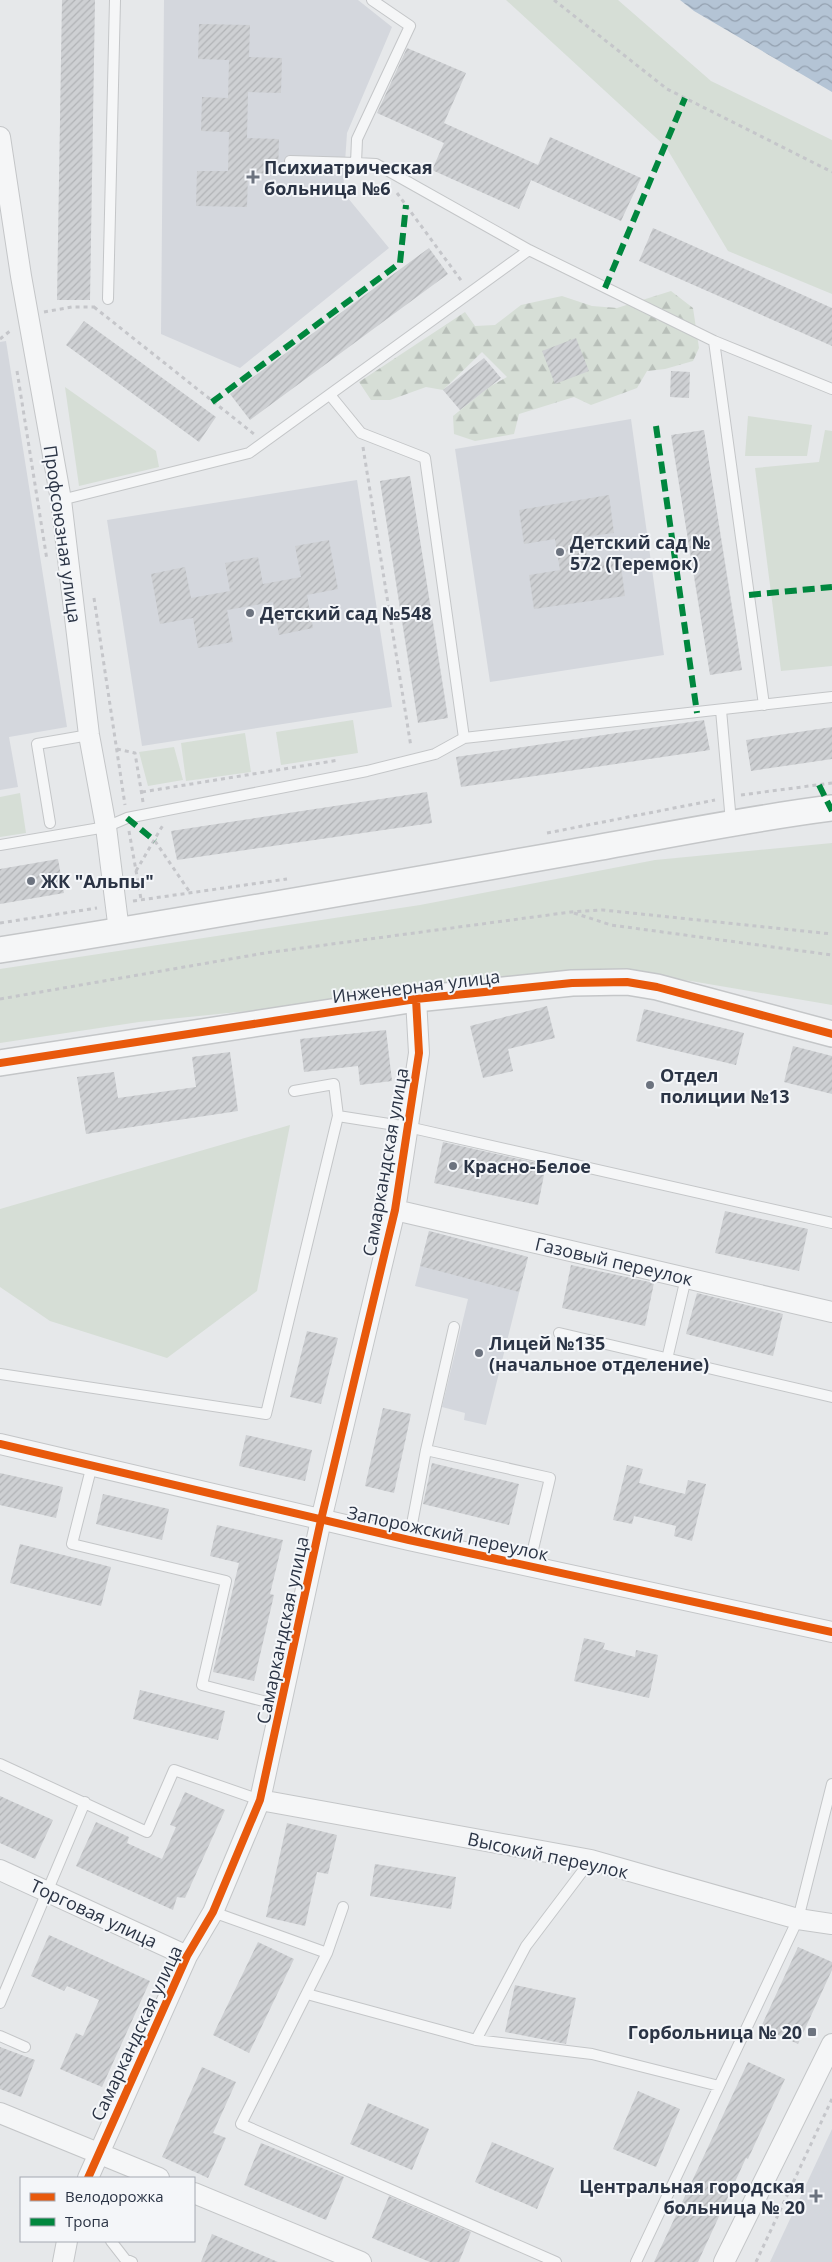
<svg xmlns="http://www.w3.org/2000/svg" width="832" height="2262" font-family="'Open Sans',sans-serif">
<defs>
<pattern id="forest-firs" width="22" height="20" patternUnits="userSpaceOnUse" patternTransform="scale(1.25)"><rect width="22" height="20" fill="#d6ded6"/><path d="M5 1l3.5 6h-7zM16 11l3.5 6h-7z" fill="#b8bfb9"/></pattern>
<pattern id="water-waves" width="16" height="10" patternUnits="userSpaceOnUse" patternTransform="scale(1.25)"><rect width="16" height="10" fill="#b4c4d5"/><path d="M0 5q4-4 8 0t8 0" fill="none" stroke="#93a0af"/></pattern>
<pattern id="building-hatch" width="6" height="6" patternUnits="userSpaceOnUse" patternTransform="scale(1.25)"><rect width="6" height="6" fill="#ced0d3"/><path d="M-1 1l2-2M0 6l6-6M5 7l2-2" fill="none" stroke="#b1b3b6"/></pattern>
</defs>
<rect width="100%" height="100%" fill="#e6e8ea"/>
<!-- built -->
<path fill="#d4d7dd" d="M 164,0 L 358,0 L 392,27 L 347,133 L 343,192 L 389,248 L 240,368 L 161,334 Z
M 6,341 L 67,727 L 9,737 L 18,787 L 0,790 L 0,342 Z
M 631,419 L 664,655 L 490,682 L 455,449 Z
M 357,480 L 392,707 L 142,746 L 107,520 Z
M 429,1231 L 528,1257 L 486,1425 L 464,1420 L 465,1413 L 442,1407 L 468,1299 L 415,1286 Z
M 832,2129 L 832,2262 L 770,2262 Z"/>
<!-- forest -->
<path fill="url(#forest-firs)" d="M 671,291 L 693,308 L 699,348 L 693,361 L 665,369 L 647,371 L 637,388 L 591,405 L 574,397 L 519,414 L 514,434 L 475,441 L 454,434 L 453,416 L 489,387 L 507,377 L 482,352 L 443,390 L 426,387 L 390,400 L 371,400 L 359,382 L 465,312 L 475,326 L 495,325 L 521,305 L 562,296 L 592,306 L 617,308 Z"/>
<!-- green -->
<path fill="#d6ded6" d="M 506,0 L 618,0 L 711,81 L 832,140 L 832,294 L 728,251 L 666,147 Z
M 65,387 L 156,451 L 159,467 L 79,486 Z
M 748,416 L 812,425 L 807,456 L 745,456 Z
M 825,430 L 832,431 L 832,666 L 781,671 L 755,468 L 819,462 Z
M 353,720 L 358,753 L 281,765 L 276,732 Z
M 245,733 L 251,772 L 186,781 L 181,743 Z
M 174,747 L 183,780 L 148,786 L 139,752 Z
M 20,793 L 26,833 L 0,837 L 0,797 Z
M 832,843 L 832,1005 L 638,972 L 139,1022 L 0,1043 L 0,969 L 420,905 L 655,860 Z
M 290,1125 L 257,1291 L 167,1358 L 50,1321 L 0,1287 L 0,1209 Z"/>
<!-- water -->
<path fill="url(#water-waves)" d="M 680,0 L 832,0 L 832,92 L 694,11 Z"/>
<!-- building -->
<path fill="url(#building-hatch)" d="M 62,0 L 95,0 L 90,300 L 57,300 Z
M 199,24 L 250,25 L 249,57 L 282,58 L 281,93 L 248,92 L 247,138 L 279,139 L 278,174 L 248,173 L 247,207 L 196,206 L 197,171 L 228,171 L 229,132 L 201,131 L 202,97 L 228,98 L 229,60 L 198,59 Z
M 407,48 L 466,73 L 444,123 L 538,165 L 550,137 L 641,178 L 621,221 L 531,180 L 519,209 L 432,170 L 444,143 L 377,113 Z
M 653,228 L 832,308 L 832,346 L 639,261 Z
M 429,248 L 448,274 L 250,420 L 230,394 Z
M 84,321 L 216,417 L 199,442 L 66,345 Z
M 576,338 L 589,371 L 555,384 L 542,351 Z
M 484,358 L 501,378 L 460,410 L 443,390 Z
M 671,371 L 690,372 L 689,398 L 670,397 Z
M 704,430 L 742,670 L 710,675 L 671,435 Z
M 410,476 L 448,718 L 418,723 L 380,481 Z
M 609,495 L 614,533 L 584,537 L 588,564 L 620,559 L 625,596 L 534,609 L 529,575 L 560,570 L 555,539 L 524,544 L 519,510 Z
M 329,540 L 338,589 L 307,595 L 313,628 L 279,635 L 273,602 L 227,610 L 233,642 L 198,648 L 193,618 L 160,624 L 151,574 L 185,567 L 191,598 L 230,591 L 225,563 L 258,557 L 263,584 L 301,577 L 295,546 Z
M 704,720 L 710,750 L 461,787 L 456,757 Z
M 832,727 L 832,759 L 751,771 L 746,740 Z
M 427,792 L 432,823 L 177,860 L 171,831 Z
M 58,859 L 64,893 L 0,904 L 0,869 Z
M 547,1006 L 555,1038 L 508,1049 L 513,1071 L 483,1078 L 470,1026 Z
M 644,1009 L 744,1033 L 736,1065 L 636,1041 Z
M 386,1030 L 392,1081 L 360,1085 L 358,1066 L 304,1072 L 300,1039 Z
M 793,1046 L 832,1056 L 832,1094 L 784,1082 Z
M 230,1052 L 238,1111 L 86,1134 L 77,1077 L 114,1072 L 118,1098 L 196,1087 L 192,1057 Z
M 443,1142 L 546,1165 L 538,1205 L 434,1183 Z
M 725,1211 L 808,1229 L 799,1271 L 715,1253 Z
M 429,1231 L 528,1257 L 519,1292 L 420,1266 Z
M 571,1265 L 654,1283 L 645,1326 L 562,1308 Z
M 697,1293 L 783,1314 L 773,1356 L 686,1334 Z
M 307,1331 L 338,1338 L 321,1404 L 290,1397 Z
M 383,1408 L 411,1414 L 394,1493 L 365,1486 Z
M 246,1435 L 312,1450 L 305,1481 L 239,1466 Z
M 432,1463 L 519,1484 L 509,1525 L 423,1504 Z
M 627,1465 L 643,1469 L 639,1483 L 685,1494 L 688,1480 L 706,1484 L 692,1541 L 674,1536 L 676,1526 L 634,1516 L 632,1524 L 613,1520 Z
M 0,1473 L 63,1487 L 56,1518 L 0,1505 Z
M 103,1494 L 169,1509 L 162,1540 L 96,1524 Z
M 217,1525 L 283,1540 L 270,1594 L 274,1595 L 254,1681 L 213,1672 L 239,1563 L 210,1556 Z
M 20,1544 L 111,1567 L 101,1606 L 10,1583 Z
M 584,1638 L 605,1643 L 603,1649 L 635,1657 L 636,1650 L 658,1655 L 649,1698 L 574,1681 Z
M 140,1690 L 225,1711 L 218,1740 L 133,1719 Z
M 185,1792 L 225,1810 L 185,1898 L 177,1897 L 173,1910 L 76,1866 L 96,1822 L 129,1837 L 127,1843 L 162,1859 L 176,1827 L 170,1825 Z
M 0,1796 L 53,1820 L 35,1859 L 0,1843 Z
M 287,1823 L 337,1835 L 328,1874 L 317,1872 L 305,1926 L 266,1917 Z
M 375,1864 L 456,1877 L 451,1909 L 370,1896 Z
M 49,1935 L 150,1981 L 102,2087 L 60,2069 L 76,2033 L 83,2036 L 99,2000 L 67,1986 L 64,1991 L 31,1976 Z
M 258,1942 L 294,1959 L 249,2053 L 213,2035 Z
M 798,1947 L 832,1962 L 832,1970 L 798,2044 L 761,2027 Z
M 515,1985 L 576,1998 L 566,2044 L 505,2032 Z
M 0,2047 L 35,2060 L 21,2097 L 0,2089 Z
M 748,2062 L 785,2079 L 748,2159 L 746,2158 L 698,2262 L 654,2262 Z
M 202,2067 L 236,2082 L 213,2133 L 226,2138 L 208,2178 L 162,2157 Z
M 638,2091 L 680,2109 L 656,2167 L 613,2149 Z
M 368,2103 L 429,2129 L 412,2170 L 350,2144 Z
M 492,2142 L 554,2168 L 537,2209 L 475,2182 Z
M 261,2143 L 344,2177 L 326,2220 L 244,2185 Z
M 389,2196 L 471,2232 L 459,2262 L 430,2262 L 372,2238 Z
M 212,2234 L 278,2262 L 201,2262 Z"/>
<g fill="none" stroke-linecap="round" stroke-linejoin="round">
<!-- service casing -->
<g stroke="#c4c6c8" stroke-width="12">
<path id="service" d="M 372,0 L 410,26 L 357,139 L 356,163 L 376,164 L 529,250
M 290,161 L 356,163
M 108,299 L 115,0
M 330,395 L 361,433 L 425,458 L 464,738
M 61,500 L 249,453 L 529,250 L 714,341
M 764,705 L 714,341 L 832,389
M 721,710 L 731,822
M 50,823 L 37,744 L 89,735
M 0,845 L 106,827 L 127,818 L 367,771 L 435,754 L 464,738 L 832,697
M 294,1091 L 334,1084 L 338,1116
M 454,1327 L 426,1450 L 550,1478 L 529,1566
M 559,1333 L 832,1397
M 667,1359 L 686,1278
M 0,1374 L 266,1414 L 338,1116 L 408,1127 L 832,1223
M 92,1465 L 72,1544 L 226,1581 L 202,1685 L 282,1706
M 409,1540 L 426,1450
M 0,1764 L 147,1832 L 174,1770 L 260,1800
M 343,1907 L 327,1953 L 241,2124 L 556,2262
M 213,1912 L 327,1953
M 307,1994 L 476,2040 L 592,2054 L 719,2086
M 0,2003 L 85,1802
M 0,2036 L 25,2047
M 476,2040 L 526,1946 L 591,1860
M 111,2241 L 125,2259 L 132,2262
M 636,2262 L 798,1919 L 832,1784"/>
</g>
<!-- minor casing -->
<g stroke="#c4c6c8" stroke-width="22">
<path id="minor" d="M 0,137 L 21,276 L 61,500 L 89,735 L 106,827 L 119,931
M 395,1210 L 832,1312
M 0,1444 L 409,1540 L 832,1632
M 260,1800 L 591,1860 L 798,1919 L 832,1924
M 0,1870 L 187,1956
M 0,2113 L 159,2178
M 88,2178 L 187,1956 L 213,1912 L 260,1800 L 321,1520 L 395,1210 L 419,1053 L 416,999
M 194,2193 L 361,2262
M 63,2262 L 67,2241
M 724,2262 L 832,2044"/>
</g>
<!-- tertiary casing -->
<g stroke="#c4c6c8" stroke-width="28">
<path id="tertiary" d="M 0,950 C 191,920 382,886 573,852 C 659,837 745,819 832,808
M 0,1063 L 416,999 L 572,983 L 627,982 L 657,987 L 832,1034"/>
</g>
<!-- path -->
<path stroke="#c5c6ca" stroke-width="3" stroke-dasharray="4 4" stroke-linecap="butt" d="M 554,0 L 667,89 L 832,172
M 397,193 L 463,283
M 94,307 L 254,434
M 44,312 L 72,307 L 95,307
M 0,339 L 10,331
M 17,371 L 47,560
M 363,447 L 411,747
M 94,598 L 125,805
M 117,749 L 135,753 L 143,802
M 142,792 L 339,760
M 741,795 L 832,783
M 129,831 L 141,899
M 547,833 L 715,800
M 155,841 L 191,894
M 136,871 L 163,825
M 133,901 L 287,879
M 574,913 L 611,925 L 832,955
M 0,923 L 97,908
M 0,999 L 265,953 L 571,912 L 603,910 L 832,934
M 756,2262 L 832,2099"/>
<!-- service -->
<use href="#service" stroke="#f5f6f7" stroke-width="10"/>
<!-- minor -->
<use href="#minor" stroke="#f5f6f7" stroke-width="20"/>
<!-- tertiary -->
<use href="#tertiary" stroke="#f5f6f7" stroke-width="25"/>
<!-- quiet -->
<path stroke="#00873e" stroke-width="6" stroke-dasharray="12 6" stroke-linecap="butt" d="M 605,288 L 685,98
M 212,402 L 400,263 L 406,205
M 656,426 L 697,713
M 749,595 L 832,587
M 819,785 L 832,811
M 127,818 L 155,841"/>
<!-- cycleway casing -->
<g stroke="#f4f6f9" stroke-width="11">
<path id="cycleway" d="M 0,1063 L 416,999 L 572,983 L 627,982 L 657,987 L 832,1034
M 0,1444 L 409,1540 L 832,1632
M 88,2178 L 187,1956 L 213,1912 L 260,1800 L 321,1520 L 395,1210 L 419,1053 L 416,999"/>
</g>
<!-- cycleway -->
<use href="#cycleway" stroke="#e8590c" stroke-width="8"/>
</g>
<!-- markers -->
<g fill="#6c737f" stroke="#f4f6f9" stroke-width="2">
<path d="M250.5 169.5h5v5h5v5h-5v5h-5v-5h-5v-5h5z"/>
<circle cx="560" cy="552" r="5"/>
<circle cx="250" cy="613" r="5"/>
<circle cx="31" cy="881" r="5"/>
<circle cx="650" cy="1085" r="5"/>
<circle cx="453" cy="1166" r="5"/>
<circle cx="479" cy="1353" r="5"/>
<rect x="807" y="2027" width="10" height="10" rx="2.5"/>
<path d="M813.5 2188.5h5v5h5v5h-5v5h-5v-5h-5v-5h5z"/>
</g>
<g text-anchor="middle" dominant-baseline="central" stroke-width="4" stroke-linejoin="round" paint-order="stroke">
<!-- poi labels -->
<g font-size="18" font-weight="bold" fill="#2b3445" stroke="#f4f6f9" text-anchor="start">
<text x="264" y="167">Психиатрическая<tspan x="264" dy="21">больница №6</tspan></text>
<text x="570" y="542">Детский сад №<tspan x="570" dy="21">572 (Теремок)</tspan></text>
<text x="260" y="613">Детский сад №548</text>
<text x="41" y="881">ЖК "Альпы"</text>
<text x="660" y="1075">Отдел<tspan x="660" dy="21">полиции №13</tspan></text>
<text x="463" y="1166">Красно-Белое</text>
<text x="489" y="1343">Лицей №135<tspan x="489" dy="21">(начальное отделение)</tspan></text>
<text x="802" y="2032" text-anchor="end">Горбольница № 20</text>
<text x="805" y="2186" text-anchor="end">Центральная городская<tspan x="805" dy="21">больница № 20</tspan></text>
</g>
<!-- street labels -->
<g font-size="18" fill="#2b3445" stroke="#f4f6f9">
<text transform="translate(63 534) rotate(82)">Профсоюзная улица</text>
<text transform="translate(416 986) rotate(-7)">Инженерная улица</text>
<text transform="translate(385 1162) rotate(-80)">Самаркандская улица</text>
<text transform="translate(614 1261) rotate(13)">Газовый переулок</text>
<text transform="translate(448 1533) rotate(12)">Запорожский переулок</text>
<text transform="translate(282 1630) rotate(-78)">Самаркандская улица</text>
<text transform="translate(548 1855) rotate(12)">Высокий переулок</text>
<text transform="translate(94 1913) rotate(25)">Торговая улица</text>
<text transform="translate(136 2033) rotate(-65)">Самаркандская улица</text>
</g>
</g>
<!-- legend -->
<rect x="20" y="2177" width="175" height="65" fill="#f4f6f9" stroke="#a4a8b1"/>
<rect x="30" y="2193" width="25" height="8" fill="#e8590c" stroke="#a4a8b1"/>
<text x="65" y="2202" font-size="15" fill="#2b3445">Велодорожка</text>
<rect x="30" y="2218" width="25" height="8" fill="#00873e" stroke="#a4a8b1"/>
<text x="65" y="2227" font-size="15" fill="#2b3445">Тропа</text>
</svg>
